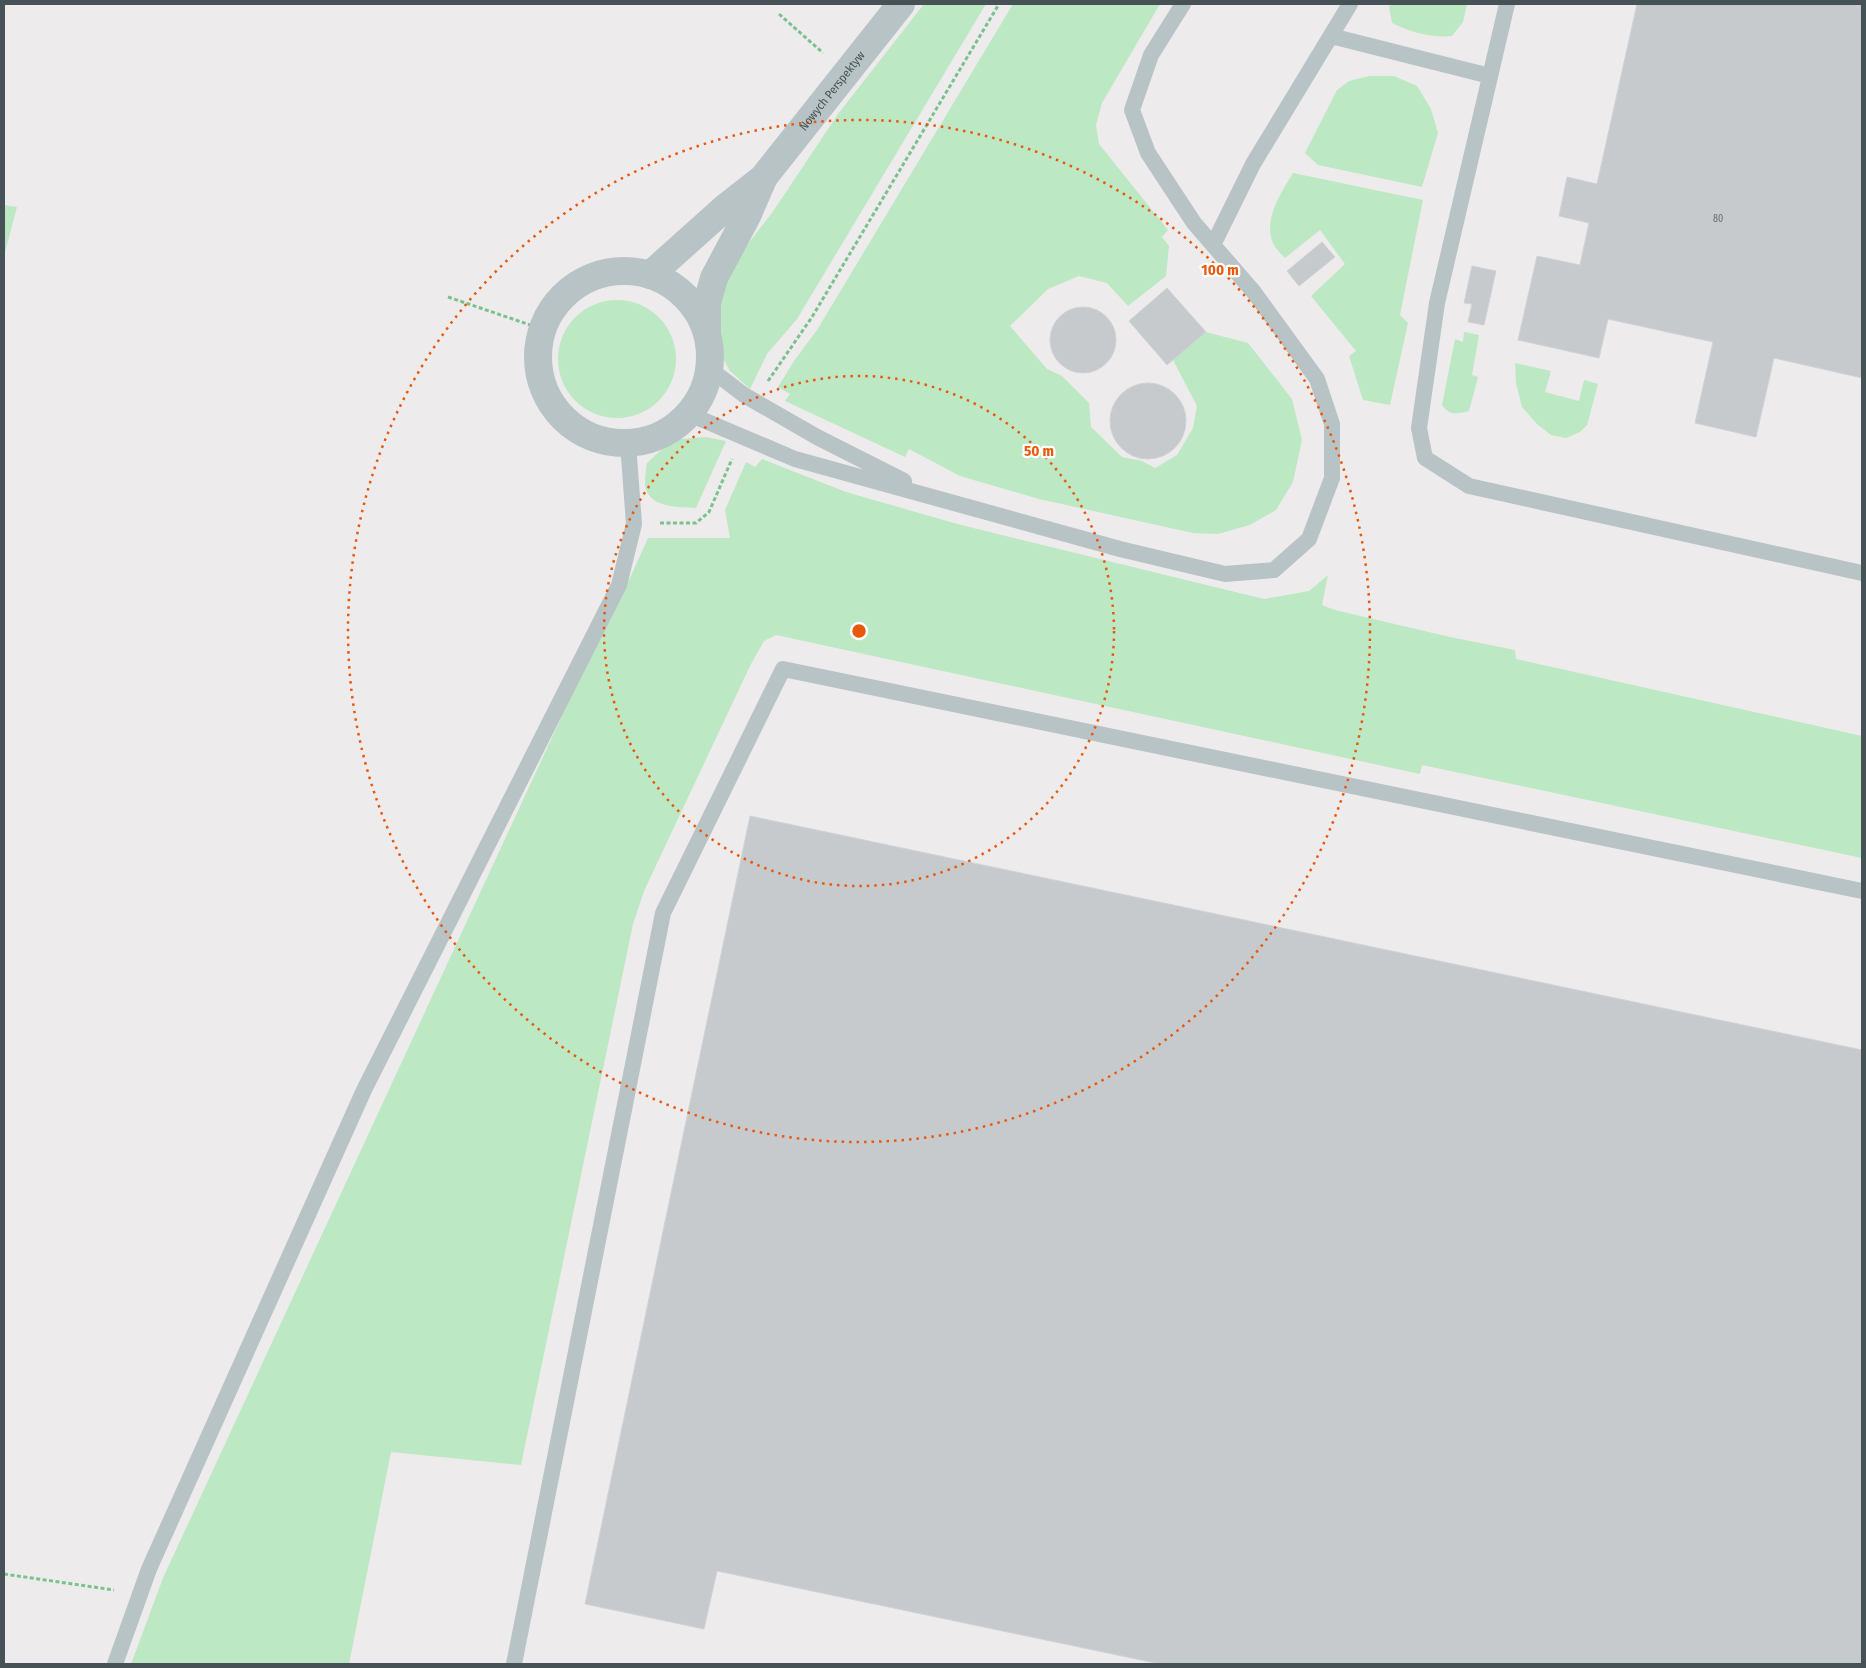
<svg xmlns="http://www.w3.org/2000/svg" width="1866" height="1668" font-family="'Fira Sans Condensed',sans-serif">
<rect width="100%" height="100%" fill="#eeebec"/>
<!-- green -->
<path fill="#bde8c4" d="M 924,4 L 986,4 L 797,319 L 767,354 L 750,389 L 730,371 L 718,349 L 714,317 L 717,298 L 738,257 L 774,210 L 838,114 Z
M 1013,4 L 1160,4 L 1102,103 L 1096,125 L 1099,144 L 1168,230 L 1162,237 L 1169,246 L 1166,276 L 1128,306 L 1107,283 L 1079,276 L 1048,289 L 1010,326 L 1047,369 L 1062,376 L 1089,403 L 1091,427 L 1122,457 L 1142,461 L 1155,468 L 1177,455 L 1193,428 L 1197,406 L 1173,360 L 1206,332 L 1248,343 L 1292,399 L 1302,440 L 1293,482 L 1276,510 L 1250,525 L 1218,534 L 1193,533 L 1039,499 L 960,476 L 909,449 L 905,457 L 785,401 L 790,394 L 778,387 L 794,361 L 817,330 Z
M 1391,4 L 1467,4 L 1463,22 L 1452,36 C 1432,38 1410,32 1392,23 L 1389,7 Z
M 1369,76 L 1394,76 L 1417,86 L 1431,109 L 1438,133 L 1422,187 L 1318,165 L 1305,153 L 1337,90 L 1349,81 Z
M 1293,173 L 1423,200 L 1400,315 L 1408,323 L 1390,405 L 1363,400 L 1349,356 L 1356,351 L 1311,296 L 1345,264 L 1320,230 L 1285,258 C 1281,254 1275,248 1273,243 C 1263,219 1281,193 1293,173 Z
M 4,205 L 17,207 L 4,256 Z
M558 359a59 59 0 1 1 118 0a59 59 0 1 1-118 0Z
M 1464,332 L 1479,335 L 1472,375 L 1478,377 L 1469,411 C 1457,414 1450,416 1442,405 L 1455,339 L 1463,342 Z
M 1515,363 L 1551,371 L 1545,392 L 1579,401 L 1584,380 L 1598,384 L 1587,425 L 1580,432 L 1566,438 L 1551,435 L 1537,424 L 1522,407 L 1516,383 Z
M 706,437 L 726,441 L 696,508 C 678,507 646,508 645,483 C 645,476 646,469 647,463 L 660,451 L 680,439 Z
M 762,459 L 846,492 L 961,525 L 1264,599 L 1309,591 L 1328,575 L 1322,605 L 1335,610 L 1450,637 L 1515,650 L 1516,659 L 1862,736 L 1862,858 L 1422,765 L 1420,774 L 776,635 L 764,641 L 750,666 L 644,891 L 633,924 L 521,1465 L 391,1452 L 349,1664 L 131,1664 L 163,1578 L 610,612 L 630,578 L 648,538 L 730,538 L 725,510 L 746,462 L 755,467 Z"/>
<!-- building -->
<path fill="#c6cacd" stroke="#d0d3d6" d="M 1637,4 L 1862,4 L 1862,378 L 1774,358 L 1756,437 L 1695,423 L 1713,342 L 1608,319 L 1599,358 L 1518,340 L 1537,256 L 1580,265 L 1589,223 L 1559,216 L 1567,177 L 1597,184 Z
M 1322,242 L 1335,257 L 1299,286 L 1287,271 Z
M 1472,266 L 1496,271 L 1484,325 L 1468,322 L 1472,304 L 1464,303 Z
M 1167,288 L 1206,332 L 1167,365 L 1129,321 Z
M1050 340a33 33 0 1 1 66 0a33 33 0 1 1-66 0Z
M1110 421a38 38 0 1 1 76 0a38 38 0 1 1-76 0Z
M 750,816 L 1862,1050 L 1862,1664 L 1160,1664 L 717,1571 L 704,1629 L 585,1604 Z"/>
<g fill="none" stroke-linecap="round" stroke-linejoin="round">
<!-- path -->
<path stroke="#79c28d" stroke-width="3" stroke-dasharray="4 2.5" stroke-linecap="butt" d="M 779,14 L 823,53
M 448,297 L 542,329
M 768,381 L 812,317 L 999,4
M 660,523 L 696,523 L 709,512 L 732,459
M 4,1574 L 114,1590"/>
<!-- lane -->
<path stroke="#b8c3c6" stroke-width="16" d="M 1507,4 L 1437,303 L 1419,428 L 1425,458 L 1469,486 L 1862,573
M 1331,36 L 1490,76
M 1213,245 L 1253,164 L 1350,4
M 710,369 L 744,395 L 817,437 L 904,481
M 689,414 L 795,459 L 1120,549 L 1225,574 L 1274,570 L 1309,539 L 1332,478 L 1332,424 L 1317,379 L 1253,291 L 1194,223 L 1148,153 L 1132,110 L 1151,55 L 1183,4
M 115,1664 L 149,1569 L 364,1090 L 619,585 L 634,524 L 628,443
M 514,1664 L 663,913 L 783,669 L 1862,891"/>
<!-- street -->
<g stroke="#b8c3c6" stroke-width="28">
<circle cx="624" cy="357" r="86"/>
<path id="s1" d="M 650,275 L 726,207 L 763,178 L 901,4"/>
<path d="M 707,331 L 707,303 L 714,278 L 747,216 L 763,179"/>
</g>
</g>
<!-- distance rings -->
<g fill="none" stroke="#e8590c" stroke-width="2.5" stroke-dasharray="2.5 5">
<circle cx="859" cy="631" r="255"/>
<circle cx="859" cy="631" r="511"/>
</g>
<g text-anchor="middle" dominant-baseline="central" stroke-width="4.5" stroke-linejoin="round" paint-order="stroke">
<!-- number labels -->
<g font-size="10" fill="#667074">
<text x="1718" y="219">80</text>
</g>
<!-- street labels -->
<g font-size="12" fill="#465256" stroke="#fff">
<text stroke="none"><textPath href="#s1" startOffset="260">Nowych Perspektyw</textPath></text>
</g>
</g>
<circle cx="859" cy="631" r="8" fill="#e8590c" stroke="#fff" stroke-width="2.5"/>
<g font-size="15" text-anchor="middle" font-weight="bold" fill="#e8590c" stroke="#fff" stroke-width="4.5" stroke-linejoin="round" paint-order="stroke">
<text x="1220" y="275">100 m</text>
<text x="1039" y="456">50 m</text>
</g>
<!-- border -->
<rect width="1866" height="1668" fill="none" stroke="#465256" stroke-width="10"/>
</svg>
